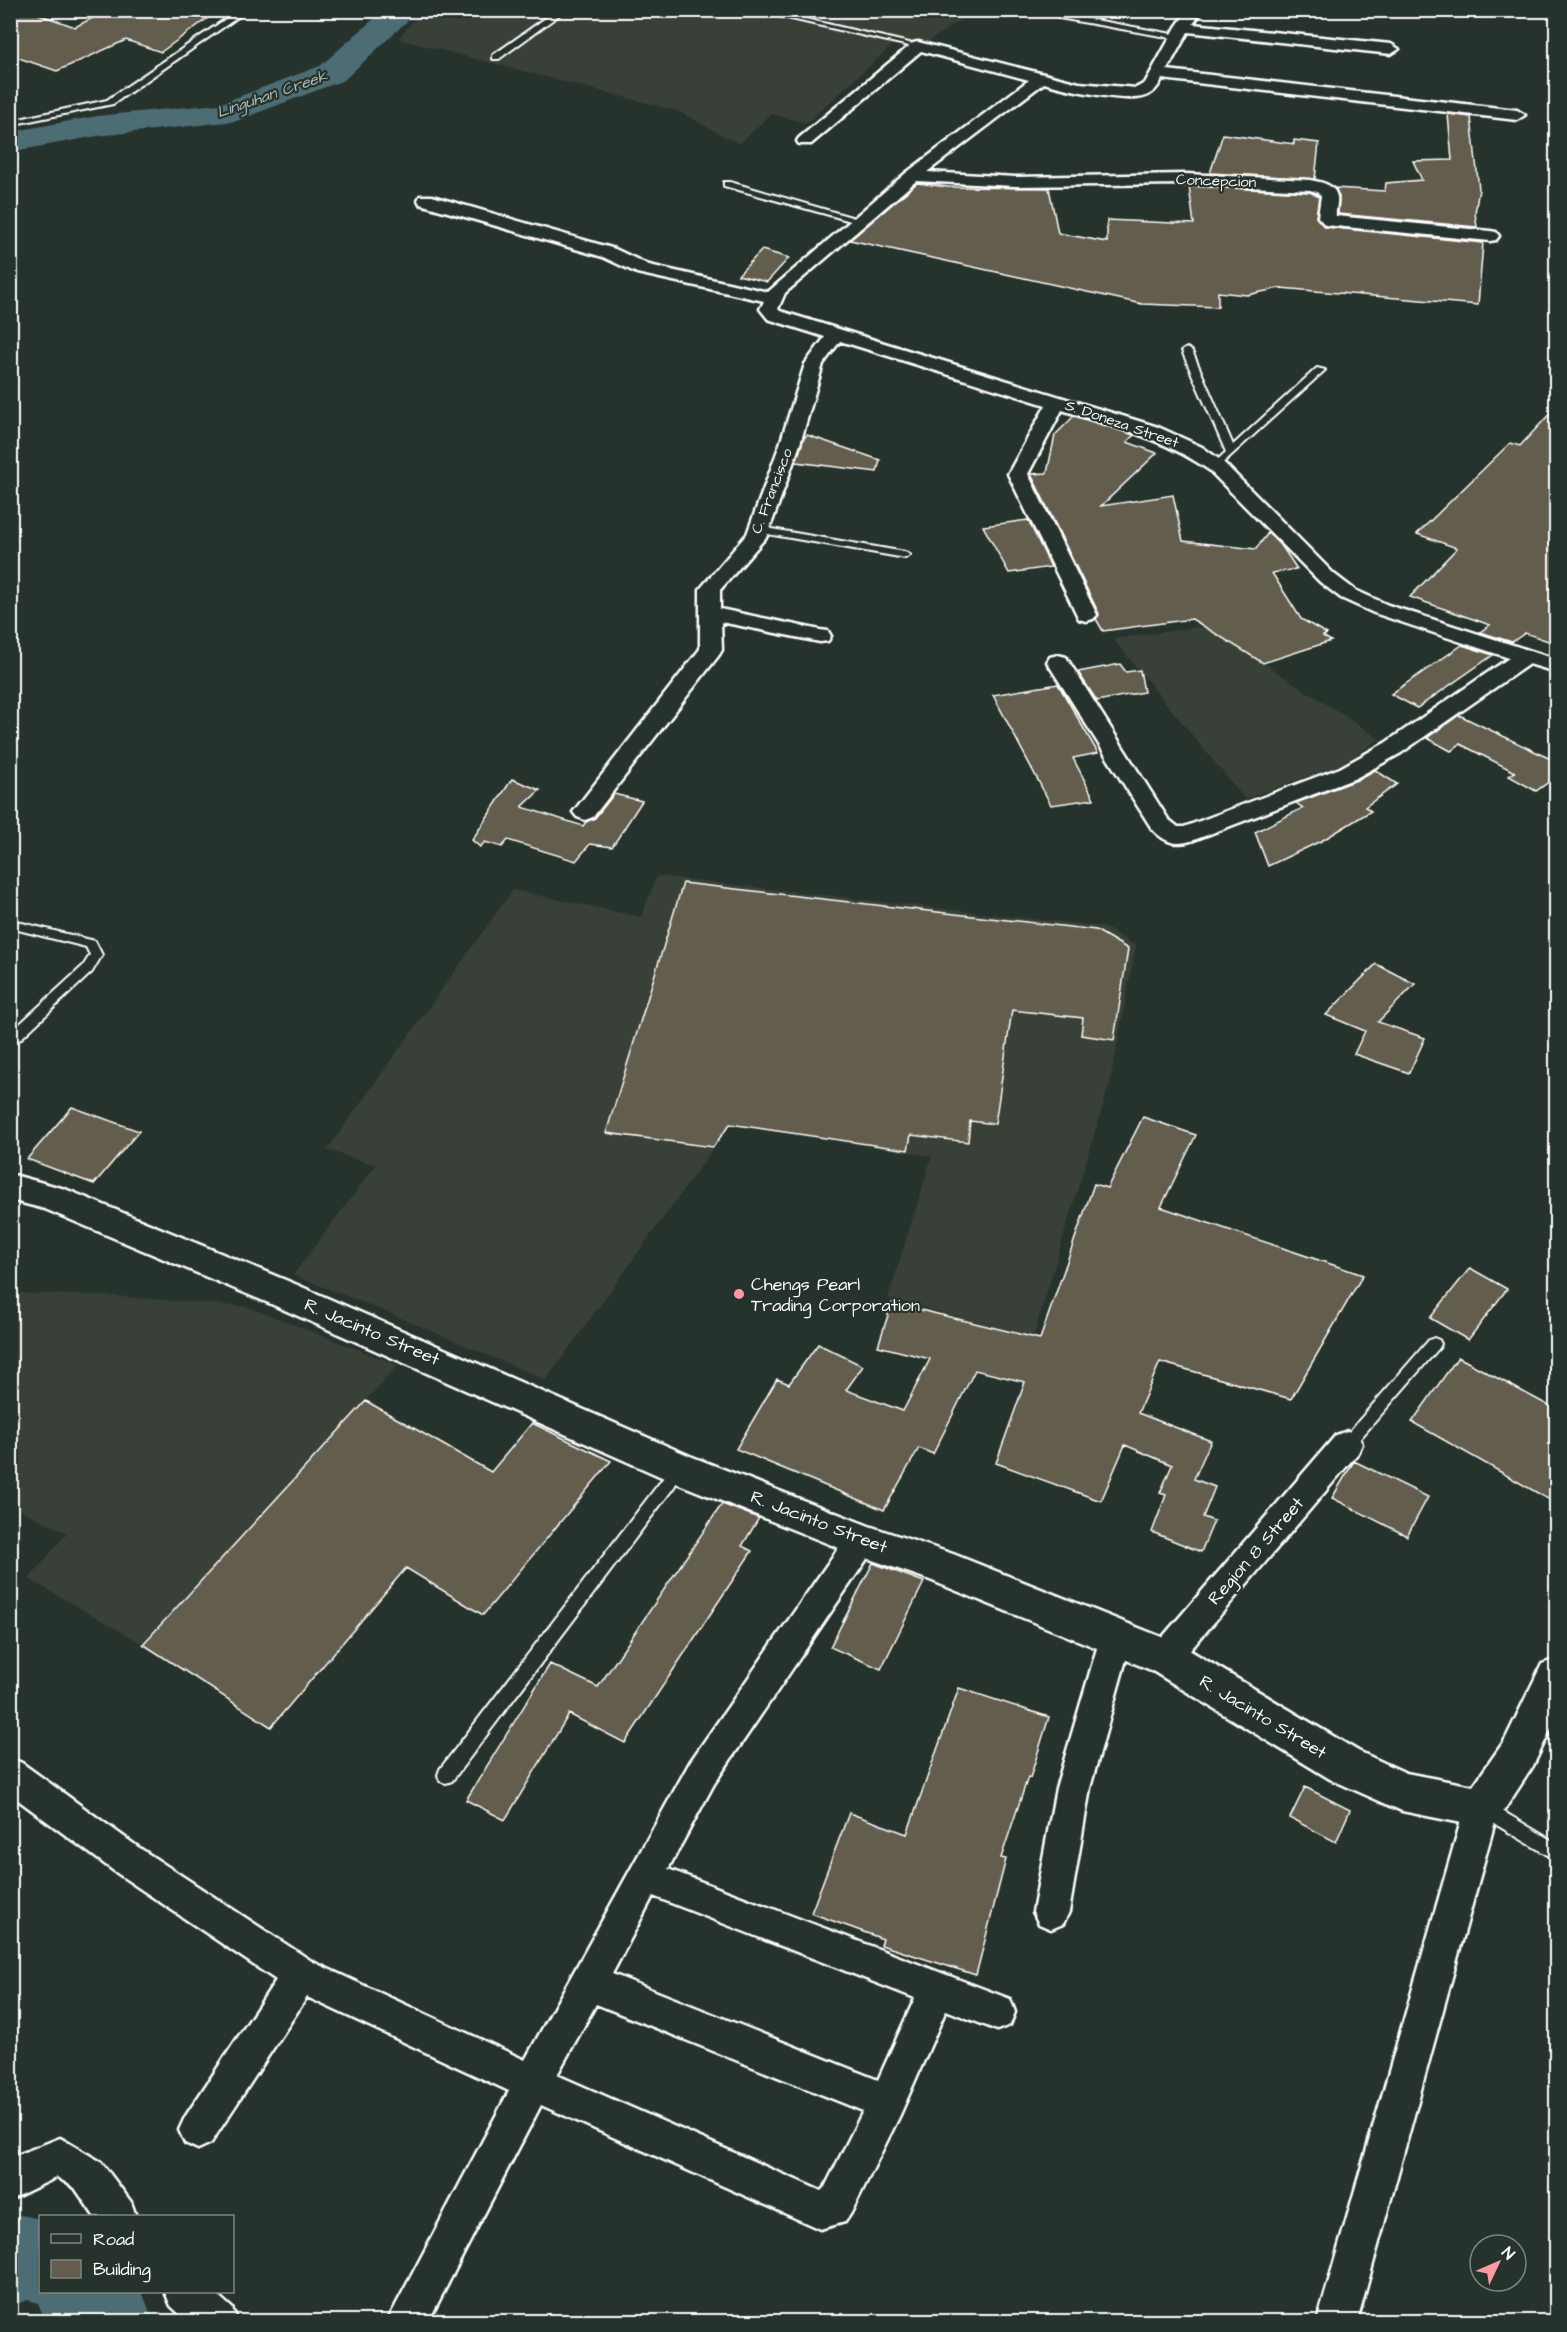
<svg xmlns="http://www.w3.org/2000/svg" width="1567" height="2332" font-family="'Architects Daughter',sans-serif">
<rect width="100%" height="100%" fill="#26332d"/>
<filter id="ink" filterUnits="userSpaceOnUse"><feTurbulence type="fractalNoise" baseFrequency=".0167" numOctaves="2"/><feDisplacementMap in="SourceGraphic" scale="12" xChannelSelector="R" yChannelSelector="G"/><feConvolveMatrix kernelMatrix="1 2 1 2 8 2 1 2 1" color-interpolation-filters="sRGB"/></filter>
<g filter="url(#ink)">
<!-- built -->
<path fill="#394037" d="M 421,11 L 974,11 L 917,49 L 894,44 L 806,123 L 771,114 L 739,144 L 678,111 L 398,39 Z
M 1204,626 L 1263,663 L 1380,739 L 1344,763 L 1245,799 L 1113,639 Z
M 657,876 L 1104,927 L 1136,946 L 1110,1082 L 1033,1338 L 888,1298 L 932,1156 L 731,1124 L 546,1380 L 389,1313 L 293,1275 L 376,1165 L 327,1150 L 513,890 L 641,917 Z
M 10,1293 L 114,1296 L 248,1307 L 398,1365 L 143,1644 L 29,1579 L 67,1533 L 11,1505 Z"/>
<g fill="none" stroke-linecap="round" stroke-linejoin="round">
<!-- river -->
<path fill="#4d6d74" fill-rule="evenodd" d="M 384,10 L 419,10 L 344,80 L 236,121 L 97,136 L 10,152 L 10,132 L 97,116 L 219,104 L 320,66 Z
M 21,2215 L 40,2219 L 40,2292 L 142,2292 L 154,2322 L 46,2322 L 38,2303 L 27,2300 L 10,2307 L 10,2219 Z"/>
</g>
<!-- building -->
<path fill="#645d4d" stroke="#fff" stroke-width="1.5" d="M 10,10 L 27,10 L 75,27 L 108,10 L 219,10 L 161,52 L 126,40 L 57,71 L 10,55 Z
M 1448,114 L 1471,117 L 1479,189 L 1475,213 L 1477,227 L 1338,214 L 1339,197 L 1335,188 L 1385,191 L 1386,183 L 1422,180 L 1413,161 L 1452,160 Z
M 1223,134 L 1294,144 L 1294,140 L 1319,143 L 1315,179 L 1210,173 Z
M 917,183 L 948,187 L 1049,188 L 1058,233 L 1107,242 L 1107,220 L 1194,224 L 1189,186 L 1310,192 L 1319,197 L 1316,217 L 1325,227 L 1483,243 L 1478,305 L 1280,288 L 1247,295 L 1218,292 L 1218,307 L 1142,304 L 850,240 Z
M 762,250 L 789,258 L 767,282 L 738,275 Z
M 1557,406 L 1557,644 L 1525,633 L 1512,642 L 1480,632 L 1490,625 L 1410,597 L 1457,548 L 1417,534 L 1510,443 L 1520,446 Z
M 1074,416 L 1134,435 L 1127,442 L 1157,453 L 1101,506 L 1173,495 L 1183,541 L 1256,549 L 1268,533 L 1283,548 L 1297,569 L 1272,573 L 1301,619 L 1327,634 L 1323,636 L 1331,641 L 1263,663 L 1192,619 L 1103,631 L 1096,619 L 1099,614 L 1031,474 L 1047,473 L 1055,435 Z
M 807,435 L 880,460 L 877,472 L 796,462 L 804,438 Z
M 1028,520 L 1051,567 L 1009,573 L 983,526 Z
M 1462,645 L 1493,655 L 1417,708 L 1391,694 Z
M 1120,664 L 1126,672 L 1140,670 L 1144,692 L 1097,701 L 1078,672 Z
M 1058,684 L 1098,753 L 1073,758 L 1094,799 L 1051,805 L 993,695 Z
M 1459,715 L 1557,762 L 1557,776 L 1536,791 L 1509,776 L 1515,772 L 1460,744 L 1451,751 L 1427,738 Z
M 1375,770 L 1397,784 L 1365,807 L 1371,811 L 1323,840 L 1268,866 L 1255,832 L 1303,808 L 1296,803 L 1357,780 Z
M 512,779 L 540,790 L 522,807 L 583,826 L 586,822 L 595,818 L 614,794 L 642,801 L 612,847 L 590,844 L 576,861 L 508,840 L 502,847 L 485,842 L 480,847 L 472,840 Z
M 683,883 L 1096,930 L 1128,949 L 1114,1040 L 1081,1035 L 1083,1018 L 1012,1010 L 995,1124 L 970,1121 L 968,1142 L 911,1135 L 908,1150 L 730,1124 L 713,1147 L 606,1133 Z
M 1376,964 L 1415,984 L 1378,1022 L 1425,1038 L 1409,1073 L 1354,1054 L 1365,1031 L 1326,1015 Z
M 72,1107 L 139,1131 L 94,1184 L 27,1159 Z
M 1143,1117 L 1196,1135 L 1161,1207 L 1363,1275 L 1291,1399 L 1160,1362 L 1138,1413 L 1211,1441 L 1194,1479 L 1215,1487 L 1203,1517 L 1214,1521 L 1201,1552 L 1152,1532 L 1166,1495 L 1160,1493 L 1172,1465 L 1125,1445 L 1101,1501 L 996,1463 L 1025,1382 L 975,1370 L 933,1454 L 919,1448 L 884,1510 L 736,1449 L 777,1379 L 789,1384 L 818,1344 L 863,1366 L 846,1390 L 903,1411 L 930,1359 L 878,1346 L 892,1303 L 1040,1339 L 1094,1184 L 1107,1188 Z
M 1470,1268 L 1507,1289 L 1468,1340 L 1430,1318 Z
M 1458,1357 L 1557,1410 L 1557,1504 L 1412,1422 Z
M 366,1401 L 491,1472 L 532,1423 L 611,1461 L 483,1615 L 406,1568 L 271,1727 L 143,1644 Z
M 1354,1461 L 1428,1497 L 1407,1536 L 1332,1498 Z
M 722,1504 L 759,1518 L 742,1546 L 752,1551 L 625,1743 L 569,1714 L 505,1820 L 466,1800 L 550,1664 L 598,1687 Z
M 873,1563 L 924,1582 L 881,1669 L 830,1647 Z
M 959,1688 L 1049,1717 L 1030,1778 L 1028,1777 L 1001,1858 L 1006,1859 L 976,1975 L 881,1945 L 883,1939 L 811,1913 L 849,1813 L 907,1834 Z
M 1305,1787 L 1350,1810 L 1336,1842 L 1290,1818 Z"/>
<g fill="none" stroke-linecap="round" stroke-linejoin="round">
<!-- lane casing -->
<g stroke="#fff" stroke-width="4">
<path id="lane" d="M 239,10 L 248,10 L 113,104 L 10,125 L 10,121 L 107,100 Z
M 424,10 L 432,10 L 430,17 L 424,17 Z
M 557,10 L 566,10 L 499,59 L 493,59 L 493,55 Z
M 752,10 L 767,10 L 922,46 L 918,48 Z
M 1062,14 L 1178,35 L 1182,37 L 1178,39 L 1059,18 L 1059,14 Z
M 724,182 L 730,182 L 865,221 L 858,223 L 724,186 Z
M 1187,348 L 1192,351 L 1233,445 L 1317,368 L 1325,370 L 1216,469 L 1211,466 L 1226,452 L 1182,351 Z
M 760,527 L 905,552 L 910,555 L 905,558 L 756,532 L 756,528 Z
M 10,920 L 95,941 L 102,955 L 92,972 L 15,1044 L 10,1045 L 10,1033 L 83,966 L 90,955 L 86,947 L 10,928 Z
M 1434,1338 L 1439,1340 L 1441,1344 L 1439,1348 L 1352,1448 L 1347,1450 L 1342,1448 L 1340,1444 L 1342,1440 L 1429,1340 Z
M 677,1461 L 682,1462 L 685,1467 L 674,1487 L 452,1781 L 446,1783 L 440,1781 L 438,1775 L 440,1769 L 664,1477 L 672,1462 Z
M 1484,1800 L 1556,1843 L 1556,1860 L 1478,1814 L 1476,1808 L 1478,1802 Z"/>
</g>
<!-- street casing -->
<g stroke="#fff" stroke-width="5">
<path id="street" d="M 1188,10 L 1203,10 L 1193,24 L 1391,44 L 1399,49 L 1391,54 L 1188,32 L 1167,70 L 1517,110 L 1525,115 L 1517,120 L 1162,79 C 1158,88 1152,95 1142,97 C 1121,102 1065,89 1044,83 L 927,172 L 1015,177 L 1186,174 L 1310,180 C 1320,182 1335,184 1337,197 C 1338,203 1335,211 1336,216 L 1490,231 L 1496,232 L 1499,236 L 1496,240 L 1490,241 L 1325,225 L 1318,217 L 1321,196 L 1317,192 L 1310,190 L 1186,184 L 1015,186 L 916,181 L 785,293 L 778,309 L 780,311 L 1158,427 L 1202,447 L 1223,462 L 1334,574 L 1355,590 L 1388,605 L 1556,659 L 1556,672 L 1529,664 L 1401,753 L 1356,778 L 1194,840 C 1175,846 1166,843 1152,829 L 1047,662 L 1050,657 L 1058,655 L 1066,657 L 1168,819 L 1178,827 L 1184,827 L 1340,768 L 1385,743 L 1509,658 L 1374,613 L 1341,598 L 1320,582 L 1209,470 C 1165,439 1113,426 1062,410 L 1028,474 L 1097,615 L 1093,619 L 1086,621 L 1079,619 L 1008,474 L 1046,405 L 840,341 L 823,364 L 800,444 L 767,536 L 720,590 L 720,609 L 820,630 L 828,631 L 831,636 L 828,641 L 820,642 L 721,622 L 722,650 L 719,655 L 593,817 L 585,820 L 577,817 L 573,812 L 577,807 L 700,649 L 700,589 L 747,534 L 780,444 L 805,364 L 825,337 L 768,319 L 760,309 L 764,301 L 637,273 L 603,257 L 420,204 L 418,200 L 420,196 L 432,196 L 615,249 L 649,265 L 768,292 L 906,173 L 1029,80 L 921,51 L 811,144 L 799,144 L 797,141 L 799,138 L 913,43 L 918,42 L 1079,83 L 1136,88 L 1145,83 L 1176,27 Z
M 1347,1431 L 1358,1435 L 1362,1444 L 1358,1453 L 1176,1667 L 1165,1672 L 1154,1667 L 1149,1657 L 1154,1647 L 1336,1435 Z
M 862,1527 L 873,1530 L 878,1540 L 873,1550 L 714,1784 L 668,1869 L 1010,1999 L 1015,2012 L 1010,2025 L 997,2030 L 946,2010 L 900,2115 L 851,2213 L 845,2222 L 820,2229 L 541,2105 L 428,2322 L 387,2322 L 509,2091 L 307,1997 L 211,2143 L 198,2149 L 185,2143 L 179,2130 L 185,2117 L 276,1980 L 114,1871 L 10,1794 L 10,1758 L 22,1763 L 138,1847 L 313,1962 L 525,2060 L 690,1762 L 851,1530 ZM 653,1896 L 915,1998 L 878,2080 L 612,1974 ZM 596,2004 L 863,2111 L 825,2187 L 821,2191 L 557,2075 Z
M 1116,1624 L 1127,1628 L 1132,1638 L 1090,1788 L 1069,1912 L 1063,1924 L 1051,1929 L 1039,1924 L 1033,1912 L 1056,1788 L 1100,1638 L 1105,1628 Z
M 1482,1791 L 1494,1796 L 1499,1807 L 1357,2322 L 1317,2322 L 1465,1807 L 1470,1796 Z
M 60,2138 L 101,2162 L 131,2202 L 136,2216 L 94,2216 L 75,2188 L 57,2177 L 10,2200 L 10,2158 Z
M 165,2292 L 214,2292 L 232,2308 L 238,2322 L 188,2322 L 171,2306 Z"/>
</g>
<!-- secondary casing -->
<g stroke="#fff" stroke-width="5">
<path id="secondary" d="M 10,1174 L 65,1189 L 295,1284 L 690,1456 L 869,1526 L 953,1554 L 1179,1644 L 1358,1751 L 1406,1773 L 1473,1786 L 1505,1740 L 1542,1664 L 1556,1659 L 1556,1718 L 1533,1766 L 1497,1821 L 1482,1827 L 1402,1811 L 1330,1779 L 1151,1670 L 930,1580 L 849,1552 L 664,1478 L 271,1304 L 45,1209 L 10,1200 Z"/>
</g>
<!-- lane -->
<use href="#lane" fill="#26332d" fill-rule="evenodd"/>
<!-- street -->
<use href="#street" fill="#26332d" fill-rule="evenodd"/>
<!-- secondary -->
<use href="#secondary" fill="#26332d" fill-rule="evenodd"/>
</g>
</g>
<!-- markers -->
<circle fill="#ff9aa2" stroke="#26332d" stroke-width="2" cx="739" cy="1294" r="6"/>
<g text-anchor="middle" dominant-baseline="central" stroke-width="4.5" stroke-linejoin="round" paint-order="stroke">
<!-- far-street labels -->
<g font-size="15" fill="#fff" stroke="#26332d">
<text transform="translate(1216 181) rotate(2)">Concepcion</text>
<text transform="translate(1122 424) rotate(19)">S. Doneza Street</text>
<text transform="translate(772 491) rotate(-69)">C. Francisco</text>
</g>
<!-- far-water labels -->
<g font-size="16" font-style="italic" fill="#afbdc0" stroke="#26332d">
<text transform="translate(272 94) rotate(-19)">Linguhan Creek</text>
</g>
<!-- poi labels -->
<g font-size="18" fill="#fff" stroke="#26332d" text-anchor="start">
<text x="751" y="1284">Chengs Pearl<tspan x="751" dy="21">Trading Corporation</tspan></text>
</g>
<!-- street labels -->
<g font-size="18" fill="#fff" stroke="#26332d">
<text transform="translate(372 1332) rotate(23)">R. Jacinto Street</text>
<text transform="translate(819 1522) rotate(21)">R. Jacinto Street</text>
<text transform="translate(1256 1551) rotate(-49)">Region 8 Street</text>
<text transform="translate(1263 1717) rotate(31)">R. Jacinto Street</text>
</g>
</g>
<!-- margin -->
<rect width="1567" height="2332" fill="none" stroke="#26332d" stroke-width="36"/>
<rect x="18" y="18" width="1531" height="2296" fill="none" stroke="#fff" stroke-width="2" filter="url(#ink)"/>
<!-- legend -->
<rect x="39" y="2215" width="195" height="78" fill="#26332d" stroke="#7d8581" stroke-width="1.5"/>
<rect x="51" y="2234" width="30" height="9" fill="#26332d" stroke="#7d8581" stroke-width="1.5"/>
<text x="93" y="2245" font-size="18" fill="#ffffff">Road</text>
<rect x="51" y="2260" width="30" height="18" fill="#645d4d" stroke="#7d8581" stroke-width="1.5"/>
<text x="93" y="2275" font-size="18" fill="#ffffff">Building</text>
<!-- north arrow -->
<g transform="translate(1498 2263) rotate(46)"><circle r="28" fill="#26332d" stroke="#7d8581" stroke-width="1.5"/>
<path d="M0-4.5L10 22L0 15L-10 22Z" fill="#ff9aa2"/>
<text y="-9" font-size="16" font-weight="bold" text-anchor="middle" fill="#ffffff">N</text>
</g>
</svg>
